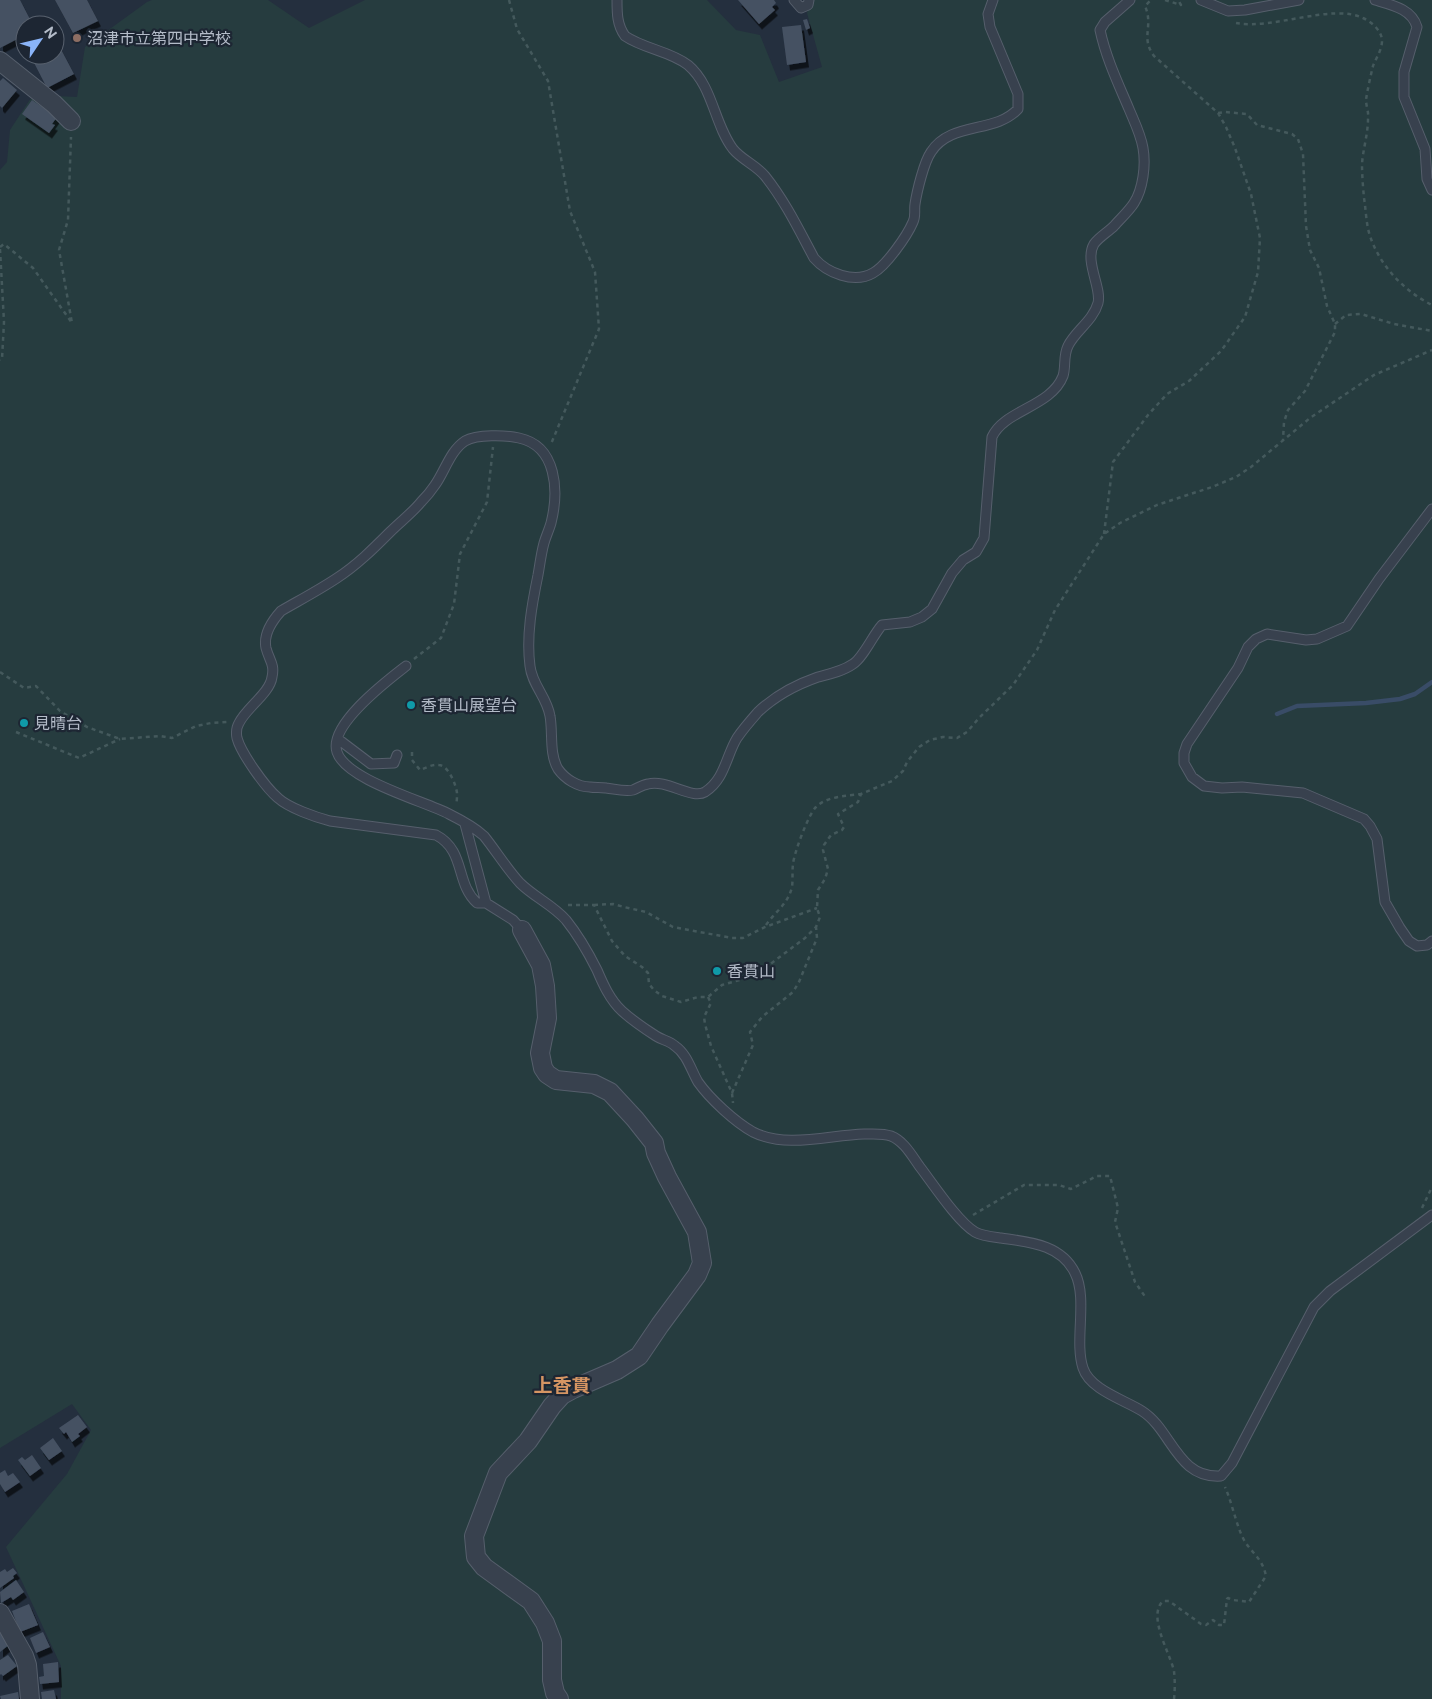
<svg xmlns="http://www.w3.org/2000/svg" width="1432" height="1699" font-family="Raleway,'Noto Sans JP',sans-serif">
<defs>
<filter id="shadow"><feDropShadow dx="3" dy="5.5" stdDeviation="0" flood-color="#0009"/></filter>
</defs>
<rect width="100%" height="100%" fill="#242f3e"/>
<!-- green -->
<path fill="#263c3f" d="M 152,0 L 268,0 L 309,28 L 365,0 L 707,0 L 736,30 L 760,35 L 779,82 L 822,67 L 807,13 L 812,0 L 1432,0 L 1432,1699 L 61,1699 L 61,1666 L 6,1547 L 67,1474 L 91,1430 L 72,1404 L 0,1448 L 0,170 L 7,162 L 10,130 L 29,101 L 34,95 L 77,97 L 85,47 L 147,2 Z"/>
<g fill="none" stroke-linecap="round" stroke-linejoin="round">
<!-- stream -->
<path stroke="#394c67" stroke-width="4.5" d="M 1277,714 L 1297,706 L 1366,703 L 1400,699 L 1415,694 L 1432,682"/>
</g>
<!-- building -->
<path fill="#455162" filter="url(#shadow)" d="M 0,0 L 20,0 L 33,25 L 25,25 L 25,35 L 0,48 Z
M 55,0 L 87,0 L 98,21 L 73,33 Z
M 738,0 L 774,0 L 776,3 L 772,7 L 775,10 L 759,24 Z
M 807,19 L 810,28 L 806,30 L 803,20 Z
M 801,25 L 806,62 L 787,65 L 782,27 Z
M 55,38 L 74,74 L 47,88 L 30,55 L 55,55 Z
M 3,78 L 17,90 L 2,108 L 0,106 L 0,81 Z
M 32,100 L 57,117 L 52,124 L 55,125 L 49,133 L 22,114 Z
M 78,1415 L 87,1427 L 78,1434 L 80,1436 L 72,1442 L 66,1432 L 64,1434 L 59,1428 Z
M 53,1438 L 62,1451 L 49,1460 L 40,1448 Z
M 32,1455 L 41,1468 L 30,1476 L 18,1460 L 22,1457 L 25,1460 Z
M 5,1470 L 8,1476 L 13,1473 L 20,1482 L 5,1492 L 0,1484 L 0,1473 Z
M 13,1568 L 17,1573 L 13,1576 L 14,1578 L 0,1588 L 0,1572 L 5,1569 L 7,1572 Z
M 16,1580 L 24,1592 L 13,1600 L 11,1597 L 1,1603 L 0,1592 Z
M 29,1604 L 38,1625 L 20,1632 L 12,1611 Z
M 43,1632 L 50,1647 L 36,1653 L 30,1638 Z
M 1,1633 L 10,1644 L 0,1652 L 0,1634 Z
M 8,1655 L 17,1666 L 3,1676 L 1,1674 L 0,1675 L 0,1660 Z
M 58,1662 L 59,1682 L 40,1684 L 39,1677 L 44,1676 L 43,1664 Z
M 54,1690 L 56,1699 L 42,1699 L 41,1692 Z
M 18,1692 L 19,1699 L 1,1699 L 0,1696 Z"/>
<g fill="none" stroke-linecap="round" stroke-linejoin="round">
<!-- service casing -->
<g stroke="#565f6c" stroke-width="11">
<path id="service" d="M 617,0 C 617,13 617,25 625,36 C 644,49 670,51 688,65 C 713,86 714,124 733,149 C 742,160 756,165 765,176 C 785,201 799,230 814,258 C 827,273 854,284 873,273 C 886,266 907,236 913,222 C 916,216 914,210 915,204 C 917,191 924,162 931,152 C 951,121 995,134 1018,109 L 1018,94 L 990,27 L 988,14 L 993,0
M 794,0 L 801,8 L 808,5 L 809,0
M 1201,0 L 1228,11 L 1245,10 L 1299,0
M 1375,0 C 1392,5 1412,9 1417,27 L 1404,72 L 1404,97 L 1425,149 L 1427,179 L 1432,190
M 1432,509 L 1379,579 L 1347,626 L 1317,639 L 1306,640 L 1267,634 L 1256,639 L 1248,647 L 1238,668 L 1187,744 L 1184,753 L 1184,763 L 1192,777 L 1204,786 L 1222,788 L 1242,787 L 1303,793 L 1364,819 L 1370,826 L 1377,839 L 1385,902 L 1400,928 L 1409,941 L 1417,946 L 1427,945 L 1432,941
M 406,666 C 388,680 328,725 337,752 C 346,780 424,801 449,814 C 461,820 474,827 484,836 C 496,851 507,869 520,883 C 534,897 553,905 566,920 C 578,935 588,952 597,970 C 603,984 610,1000 622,1011 C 632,1020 645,1029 656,1036 C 662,1040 670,1041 675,1046 C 687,1054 691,1070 698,1082 C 710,1099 735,1122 753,1132 C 787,1149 829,1135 864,1134 C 873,1134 883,1133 891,1136 C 904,1141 912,1156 920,1167 C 933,1184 958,1222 975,1232 C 982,1236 993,1237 1001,1238 C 1028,1242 1061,1244 1075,1273 C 1088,1299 1074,1341 1083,1368 C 1090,1390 1125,1400 1142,1411 C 1172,1430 1177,1479 1221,1476 L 1232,1463 L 1314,1307 L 1330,1291 L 1432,1215
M 338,739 L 371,764 L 394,763 L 397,755
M 465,824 L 486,903 L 477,903 C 455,883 466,851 436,835 L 330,821 C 315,817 289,808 278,798 C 265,787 241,753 237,738 C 236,733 236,728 239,723 C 246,708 270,693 272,677 C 275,664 269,660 266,648 C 263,634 272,621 281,611 C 300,600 319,590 337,578 C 357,565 373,549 390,532 C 400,522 412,513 421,502 C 426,497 431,491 435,485 C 445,471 450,451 465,441 C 477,434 506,435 519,438 C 557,446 559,491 551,523 C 549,530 546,536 544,543 C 541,554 540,564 538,575 C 532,604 526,636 530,666 C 532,685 547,697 550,716 C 553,732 549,754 558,769 C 565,779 578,787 590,787 C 595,788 601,787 606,788 C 615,789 624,792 633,790 C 638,788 642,785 648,784 C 667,779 692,800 705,792 C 725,779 726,756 737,738 C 743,729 751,720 758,712 C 776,695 795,685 818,677 C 830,674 843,671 853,664 C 863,658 873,635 882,625 L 910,622 L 922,617 L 932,609 L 952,573 L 963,560 L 976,552 L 984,538 L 992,437 C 1004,410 1051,407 1063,376 C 1066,367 1063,356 1068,346 C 1075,331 1093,321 1098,303 C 1102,288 1084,261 1094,244 C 1099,237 1108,232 1114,226 C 1120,219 1129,211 1134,203 C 1143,189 1146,165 1143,148 C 1141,135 1134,121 1129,109 C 1118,83 1106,58 1100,30 L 1105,22 L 1130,0
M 486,903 L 513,920 L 522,930"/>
</g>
<!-- minor casing -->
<g stroke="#565f6c" stroke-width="20">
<path id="minor" d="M 0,61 L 54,104 L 71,121
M 522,930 L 541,965 L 545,986 L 547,1018 L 540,1053 L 543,1068 L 547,1074 L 556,1080 L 594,1084 L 610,1092 L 635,1119 L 654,1143 L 656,1153 L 667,1177 L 697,1232 L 702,1263 L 697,1275 L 660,1325 L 639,1356 L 617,1370 L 573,1389 L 562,1395 L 552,1406 L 528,1441 L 498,1473 L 474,1536 L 476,1557 L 484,1567 L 531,1601 L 545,1623 L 552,1641 L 552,1680 L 555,1693 L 559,1699
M 0,1613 L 24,1656 L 27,1665 L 30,1699"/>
</g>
<!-- path -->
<path stroke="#44595c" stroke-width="2.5" stroke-dasharray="4 4" stroke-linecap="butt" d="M 509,0 L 517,29 L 548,81 L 570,211 L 595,272 L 599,329 L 551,444
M 1165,0 L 1181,5 L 1178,0
M 1236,23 C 1273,30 1332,3 1363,18 C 1372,22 1382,31 1382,41 C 1382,50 1376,58 1373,66 C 1371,74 1367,92 1366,100 C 1366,106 1369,112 1368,119 C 1368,134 1363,149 1362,164 C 1362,175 1363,187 1364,198 C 1366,210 1366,224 1370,236 C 1380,266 1404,291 1432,305
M 1218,113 L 1225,112 L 1247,114 L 1257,125 L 1292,134 L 1298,139 L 1303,154 L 1306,226 L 1310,250 L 1319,268 L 1327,306 L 1335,324 L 1335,332 L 1305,391 L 1288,410 L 1284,422 L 1283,440
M 0,247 L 4,244 L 33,268 L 72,323 L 59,250 L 68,220 L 71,137
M 0,249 L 4,322 L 2,359 L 0,360
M 1335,324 L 1346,315 L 1361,314 L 1394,324 L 1432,331
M 1104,534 L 1113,462 L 1148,415 L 1167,394 L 1189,381 L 1221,351 L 1245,317 L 1258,272 L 1260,238 L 1251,194 L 1235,148 L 1226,127 L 1218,113 L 1154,56 C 1140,37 1154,27 1145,6 L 1151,0
M 414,659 L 441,638 L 454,604 L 460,554 L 487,502 L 493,447
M 0,672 L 24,688 L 36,686 L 60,711 L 87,727 L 120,739 L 160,736 L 172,738 L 196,726 L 211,723 L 227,722
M 16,732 L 79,758 L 120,739
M 412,752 L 412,760 L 420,770 C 426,768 432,764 439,765 C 449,766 456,785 457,793 C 457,797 457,801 456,805
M 568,905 L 594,905 L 612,941 L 625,956 L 642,967 L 648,973 L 649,984 L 654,990 L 662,996 L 681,1002 L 698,997 L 708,997 L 722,985 L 747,978 L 765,968 L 805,938 L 816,927 L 820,917 L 817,908 L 818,890 L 825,879 L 828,869 L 823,850 L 824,845 L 831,835 L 842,830 L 844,827 L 838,814 L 858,802 L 861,794 L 892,781 L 903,771 L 907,762 L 919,747 L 930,740 L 943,737 L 957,738 L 967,732 L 979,718 L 1013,685 L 1037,650 L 1055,610 L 1104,534 L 1120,523 L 1157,505 L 1212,487 L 1236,477 L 1251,467 L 1310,418 L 1374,375 L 1432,350
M 594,905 L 613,904 L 624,907 L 646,912 L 673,927 L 732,938 L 743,938 L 765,927 L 817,908
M 766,925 C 775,912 788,904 792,887 C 793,880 792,872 793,864 C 794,853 809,813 816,807 C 827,796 847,796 861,794
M 708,997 L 711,1003 L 704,1017 L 705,1024 L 711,1046 L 732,1093 L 733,1103
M 732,1093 L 753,1045 L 750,1032 L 762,1017 L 793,992 L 799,982 L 817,938 L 816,927
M 1422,1208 L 1432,1187
M 973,1215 L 1024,1185 L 1059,1185 L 1071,1189 L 1097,1176 L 1110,1176 L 1118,1208 L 1115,1222 L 1135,1282 L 1146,1298
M 1174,1699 C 1175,1690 1175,1680 1174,1671 C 1170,1653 1147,1616 1163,1601 L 1169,1601 L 1201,1624 L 1206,1625 L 1213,1620 L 1219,1625 L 1224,1625 L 1227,1599 L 1228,1598 L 1233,1600 L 1249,1602 L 1266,1576 C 1262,1556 1249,1552 1242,1536 C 1235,1520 1232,1503 1225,1487"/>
<!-- service -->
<use href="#service" stroke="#38414e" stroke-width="9"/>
<!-- minor -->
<use href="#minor" stroke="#38414e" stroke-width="18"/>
</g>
<!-- markers -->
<circle fill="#8d6e63" stroke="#1d2633" stroke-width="2" cx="77" cy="38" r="5"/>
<g fill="#0f9aa8" stroke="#1d2633" stroke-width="2">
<circle cx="411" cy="705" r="5"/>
<circle cx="24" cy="723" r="5"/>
<circle cx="717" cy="971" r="5"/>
</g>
<g text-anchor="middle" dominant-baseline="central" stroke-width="4.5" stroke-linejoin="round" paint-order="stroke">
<!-- poi labels -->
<g font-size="16" fill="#b4bcc9" stroke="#1d2633" text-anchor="start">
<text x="87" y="38">沼津市立第四中学校</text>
<text x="421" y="705">香貫山展望台</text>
<text x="34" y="723">見晴台</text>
<text x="727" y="971">香貫山</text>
</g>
<!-- quarter labels -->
<g font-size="19" font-weight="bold" fill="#d59563" stroke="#1d2633">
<text x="562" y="1385">上香貫</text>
</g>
</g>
<!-- north arrow -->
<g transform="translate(40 40) rotate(55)"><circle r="24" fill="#1d2633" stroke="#59626f"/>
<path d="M0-4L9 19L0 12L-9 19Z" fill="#8ab4f8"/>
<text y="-8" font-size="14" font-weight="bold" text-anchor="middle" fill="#b4bcc9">N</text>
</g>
</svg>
